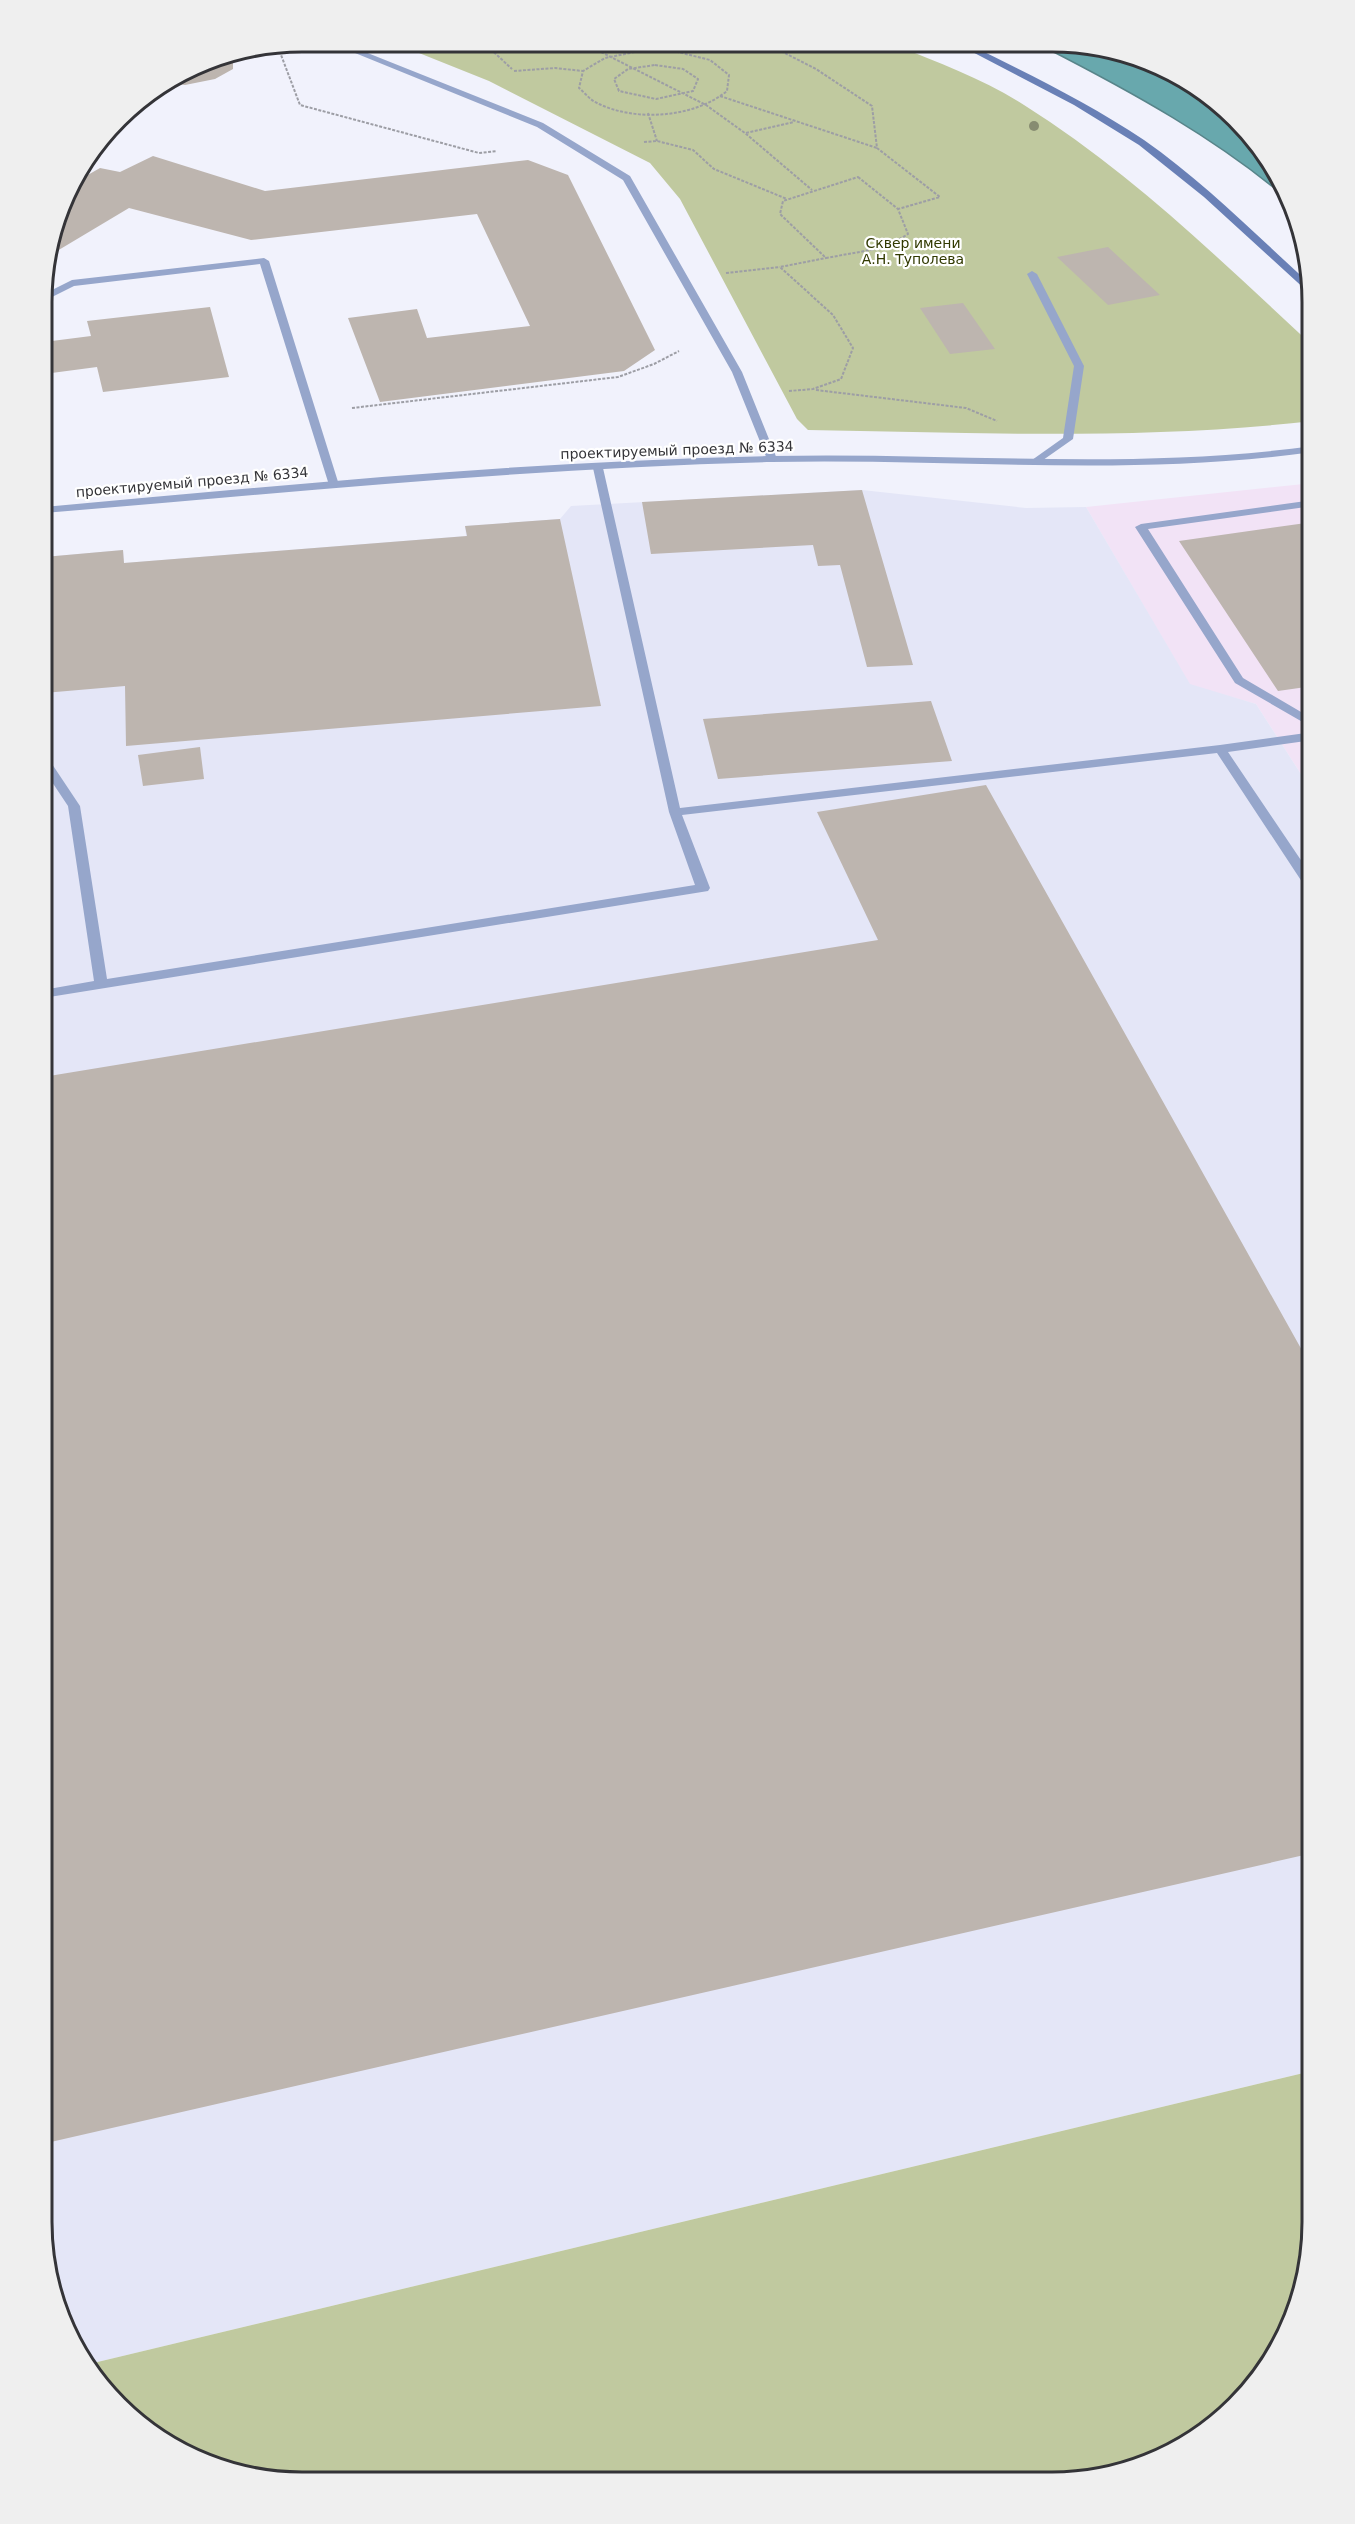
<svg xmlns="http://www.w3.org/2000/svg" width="1355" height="2524" font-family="'DejaVu Sans',sans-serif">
<rect width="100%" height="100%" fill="#f1f2fc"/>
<!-- commercial -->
<path fill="#f2e3f6" d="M 1313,483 L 1313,781 L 1306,782 L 1256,704 L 1190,685 L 1086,507 Z"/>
<!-- built -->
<path fill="#e4e6f7" d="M 862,490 L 1026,508 L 1086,507 L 1190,684 L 1256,704 L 1306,782 L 1313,781 L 1312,2071 L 85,2365 L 56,2306 L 42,2221 L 44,557 L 123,550 L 124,563 L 466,536 L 465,526 L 560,519 L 571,506 Z"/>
<!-- green -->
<path fill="#c0c99f" d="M 394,43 L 897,46 C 938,62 987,81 1024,105 C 1131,172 1221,261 1313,346 L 1313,421 C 1146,440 976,433 808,430 L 797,419 L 680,199 L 650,163 L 489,81 Z
M 1312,2071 L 1312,2239 L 1293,2321 L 1259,2380 L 1198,2438 L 1137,2468 L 1052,2482 L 268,2480 L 202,2462 L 144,2428 L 85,2365 Z"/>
<!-- water -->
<path fill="#68a8ad" stroke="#58858a" stroke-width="1.5" d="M 1044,47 L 1103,47 L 1167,69 L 1224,106 L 1269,157 L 1291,202 C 1218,139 1130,91 1044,47 Z"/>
<!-- building -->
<path fill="#bdb5af" d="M 233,56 L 233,69 L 215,79 L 185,85 L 169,83 L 203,62 Z
M 153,156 L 265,191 L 528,160 L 568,175 L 655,350 L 624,371 L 380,402 L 348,318 L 417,309 L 427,338 L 530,326 L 477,214 L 251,240 L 129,208 L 52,254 L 49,253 L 69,187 L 75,179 L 79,180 L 100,168 L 120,172 Z
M 1108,247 L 1160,295 L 1108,305 L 1057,257 Z
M 963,303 L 995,349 L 950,354 L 920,308 Z
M 210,307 L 229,377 L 103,392 L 97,367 L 44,374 L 44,342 L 91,336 L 87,321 Z
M 862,490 L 913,665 L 867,667 L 840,565 L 818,566 L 813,545 L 651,554 L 642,502 Z
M 560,519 L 601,706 L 126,746 L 125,686 L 44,693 L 44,557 L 123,550 L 124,563 L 467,536 L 465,526 Z
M 1313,522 L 1313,686 L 1278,691 L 1179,541 Z
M 931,701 L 952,761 L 718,779 L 703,719 Z
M 200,747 L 204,779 L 143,786 L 138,755 Z
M 986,785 L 1313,1370 L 1313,1853 L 42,2144 L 43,1077 L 878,940 L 817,812 Z"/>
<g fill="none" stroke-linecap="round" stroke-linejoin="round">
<!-- path -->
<path stroke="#9d9ea5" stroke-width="2" stroke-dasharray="3 1.5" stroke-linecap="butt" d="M 484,43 L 512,69
M 585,44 L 706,105 L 745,133 L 812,190
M 675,44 L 678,52
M 769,45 L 816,69 L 872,106 L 877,148 L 940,197 L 898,209
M 278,47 L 300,105 L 479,153 L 497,151
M 640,51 L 678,52 L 710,60 L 729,75 L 727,91 C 694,118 635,122 597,103 C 590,100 585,93 579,88 L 583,71 L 605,58 Z
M 655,65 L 683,69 L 698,79 L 693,91 L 656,99 L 619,91 L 614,79 L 628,69 Z
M 514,71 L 555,68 L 583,71
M 720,96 L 877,148
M 648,113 L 657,141
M 746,133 L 794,122
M 644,142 L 657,141 L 693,150 L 714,169 L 787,199
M 858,177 L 898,209 L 908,234 L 887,247 L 826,258 L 780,214 L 783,201 Z
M 726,273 L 780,267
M 816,390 L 966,408 L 997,421
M 789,391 L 813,389 L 841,379 L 853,348 L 833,315 L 780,267 L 826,258
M 352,408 L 618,377 L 654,364 L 679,351"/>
<!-- service -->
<path fill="#96a6cb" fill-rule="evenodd" d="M 328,42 L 340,42 L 543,123 L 630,176 L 742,372 L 777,459 L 776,461 L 768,461 L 767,459 L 732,372 L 623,180 L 537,127 Z
M 264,258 L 269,261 L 339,485 L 338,487 L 330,487 L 329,485 L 260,264 L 74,286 L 44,301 L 44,294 L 72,280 Z
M 1032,271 L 1037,274 L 1084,366 L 1073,439 L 1036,465 L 1031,462 L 1032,460 L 1063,438 L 1074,366 L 1027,274 Z
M 598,465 L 603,468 L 680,808 L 1220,745 L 1313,732 L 1313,740 L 1228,752 L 1313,878 L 1313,892 L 1308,891 L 1217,753 L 682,815 L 710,888 L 708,891 L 43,998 L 43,990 L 94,981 L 68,806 L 44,770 L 44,757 L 48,758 L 80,806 L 107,979 L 695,885 L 669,812 L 593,468 Z
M 1313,500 L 1313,506 L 1148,529 L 1243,678 L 1313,719 L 1313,728 L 1235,683 L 1135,527 L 1141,524 Z"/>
<!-- tertiary -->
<path fill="#96a6cb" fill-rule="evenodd" d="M 1313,446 L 1313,452 C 1129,478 954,458 771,462 C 528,468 286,493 44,513 L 44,507 C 286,485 528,461 771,456 C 953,452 1130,471 1313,446 Z"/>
<!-- secondary -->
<path fill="#6980b6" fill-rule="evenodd" d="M 961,46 L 972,46 C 1031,75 1090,104 1144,140 C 1204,182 1256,235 1310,284 L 1311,293 L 1308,292 L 1204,197 L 1139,145 L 1074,105 Z"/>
</g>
<!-- trees -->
<circle fill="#878c71" cx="1034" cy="126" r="5"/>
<g text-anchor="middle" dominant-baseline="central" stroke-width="4.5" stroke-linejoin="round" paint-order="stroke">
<!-- far-park labels -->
<g font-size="14" fill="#313900" stroke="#fff">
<text x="913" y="243">Сквер имени<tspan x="913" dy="16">А.Н. Туполева</tspan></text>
</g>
<!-- far-street labels -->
<g font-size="14" fill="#343438" stroke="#fff">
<text transform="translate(677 450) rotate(-2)">проектируемый проезд № 6334</text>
<text transform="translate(192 482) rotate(-5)">проектируемый проезд № 6334</text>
</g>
</g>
<!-- crop -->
<path d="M0 0H1355V2524H0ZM302 52H1052A250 250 0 0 1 1302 302V2222A250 250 0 0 1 1052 2472H302A250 250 0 0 1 52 2222V302A250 250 0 0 1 302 52Z" fill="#efefef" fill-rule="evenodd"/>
<path fill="none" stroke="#343438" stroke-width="3" d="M302 52H1052A250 250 0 0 1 1302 302V2222A250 250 0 0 1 1052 2472H302A250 250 0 0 1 52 2222V302A250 250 0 0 1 302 52Z"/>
</svg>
